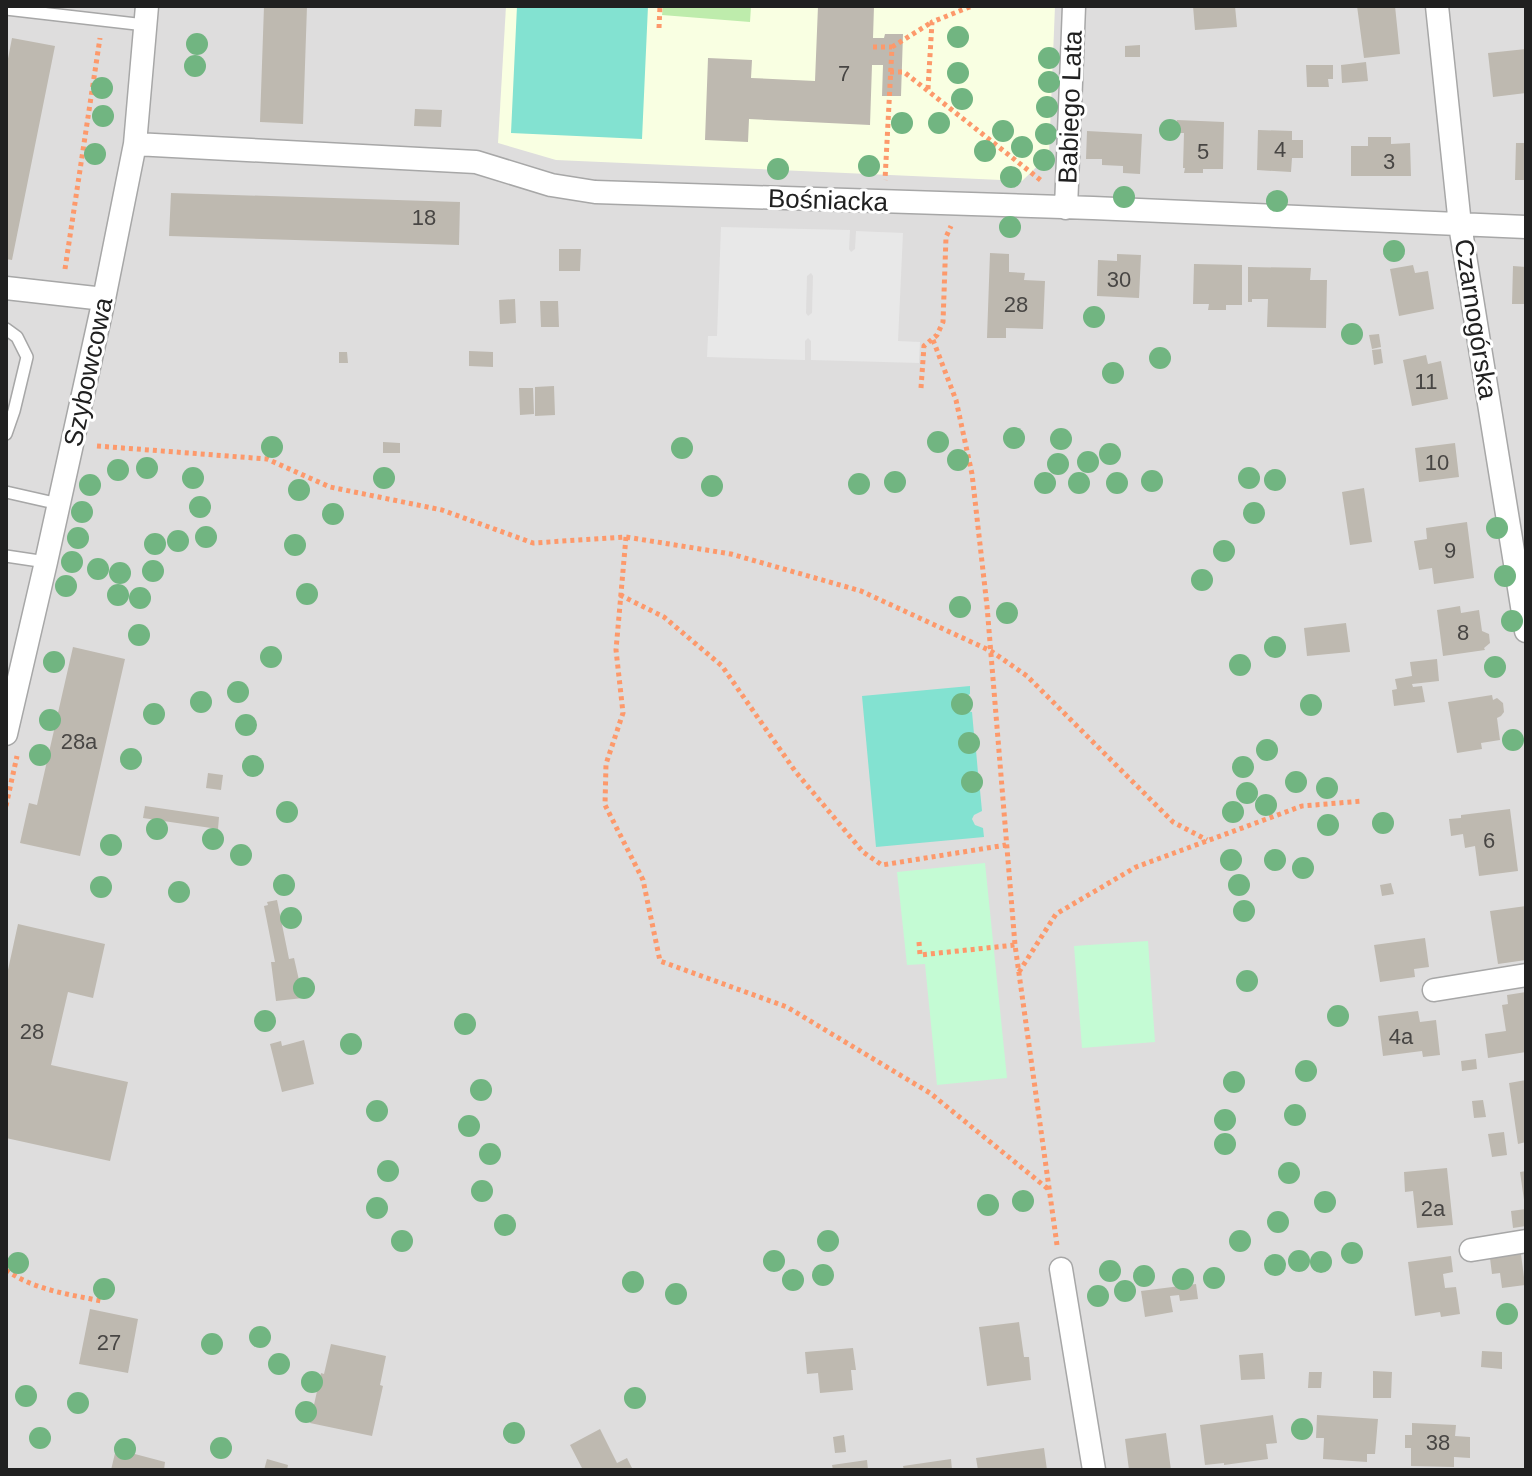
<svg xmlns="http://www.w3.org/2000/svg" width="1532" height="1476" font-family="Helvetica,sans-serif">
<rect width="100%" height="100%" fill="#f1f0e7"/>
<!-- residential -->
<path fill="#dedddd" d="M 6,6 L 1526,6 L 1526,1470 L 6,1470 Z"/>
<!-- education -->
<path fill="#f9ffe2" d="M 506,6 L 1055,6 L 1049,155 L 1022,181 L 556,160 L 498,143 Z"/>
<!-- grass -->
<path fill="#beecac" d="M 663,6 L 751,6 L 750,22 L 662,15 Z"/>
<!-- park -->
<path fill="#c4fbd4" d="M 985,863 L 1007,1078 L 937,1085 L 925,964 L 907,965 L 897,872 Z
M 1148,941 L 1155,1042 L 1082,1048 L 1074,946 Z"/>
<!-- pitch -->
<path fill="#83e2d1" d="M 517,6 L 648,6 L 642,139 L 511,133 Z
M 970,686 L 970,694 L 957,701 L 959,709 L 972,712 L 974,734 L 964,740 L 964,744 L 968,748 L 976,750 L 978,773 L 970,777 L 968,781 L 969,785 L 980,790 L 982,811 L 974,815 L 972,819 L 975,825 L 983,828 L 984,837 L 876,847 L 862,696 Z"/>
<!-- parking -->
<path fill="#e8e8e8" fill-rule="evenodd" d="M 721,227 L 850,230 L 849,249 L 851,252 L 855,249 L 856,231 L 903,233 L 898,341 L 920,342 L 919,363 L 811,360 L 811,341 L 808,338 L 805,341 L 805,360 L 707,357 L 708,336 L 717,336 ZM 811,273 L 813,276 L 812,313 L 808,316 L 806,313 L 807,276 Z"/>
<!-- building -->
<path fill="#beb9b0" d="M 264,6 L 307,6 L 303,124 L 260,122 Z
M 818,6 L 874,6 L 873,38 L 884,38 L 885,34 L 903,34 L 901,96 L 882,96 L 883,65 L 872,65 L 870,125 L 749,119 L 748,142 L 705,140 L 708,58 L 752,60 L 751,78 L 815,81 Z
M 1193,6 L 1235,6 L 1237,27 L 1195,30 Z
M 1357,6 L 1395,6 L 1400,54 L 1364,58 Z
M 12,38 L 55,46 L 12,260 L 6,259 L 6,69 Z
M 1140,45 L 1140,57 L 1125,57 L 1125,46 Z
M 1526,49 L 1526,93 L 1493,97 L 1488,53 Z
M 1366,62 L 1368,81 L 1342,83 L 1341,65 Z
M 1306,65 L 1333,65 L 1333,79 L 1328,79 L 1329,87 L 1307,87 Z
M 415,109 L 442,110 L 441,127 L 414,126 Z
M 1177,120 L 1224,122 L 1223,169 L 1203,169 L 1203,173 L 1184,173 L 1185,168 L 1183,168 L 1184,133 L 1176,133 Z
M 1258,130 L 1292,131 L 1292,140 L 1303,140 L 1303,158 L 1292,158 L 1291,172 L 1257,170 Z
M 1087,131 L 1142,134 L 1140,174 L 1123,173 L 1123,166 L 1102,165 L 1102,159 L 1086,159 Z
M 1368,137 L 1391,137 L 1391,144 L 1410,143 L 1411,176 L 1351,176 L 1351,146 L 1368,146 Z
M 1516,143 L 1526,143 L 1526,180 L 1515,180 Z
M 171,193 L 460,202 L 459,245 L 169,236 Z
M 559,249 L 581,249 L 580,271 L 559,271 Z
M 990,253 L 1009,254 L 1009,272 L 1025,273 L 1024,280 L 1045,281 L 1043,329 L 1006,328 L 1006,338 L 987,338 Z
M 1117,254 L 1141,255 L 1139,298 L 1097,296 L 1098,260 L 1117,261 Z
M 1194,264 L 1242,265 L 1242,305 L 1226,305 L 1226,310 L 1208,310 L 1209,304 L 1193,304 Z
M 1413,265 L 1415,273 L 1428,271 L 1434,309 L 1399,316 L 1390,269 Z
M 1513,266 L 1526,267 L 1526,304 L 1512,304 Z
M 1248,267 L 1311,268 L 1310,280 L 1327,280 L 1326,328 L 1267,327 L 1268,299 L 1252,299 L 1252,302 L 1248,302 Z
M 515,299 L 516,323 L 500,324 L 499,300 Z
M 540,301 L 558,301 L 559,327 L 541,327 Z
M 1379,334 L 1381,347 L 1372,349 L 1369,335 Z
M 1381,349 L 1383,363 L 1374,365 L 1372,350 Z
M 469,351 L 493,352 L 493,367 L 469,366 Z
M 339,352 L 347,352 L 348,363 L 339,363 Z
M 1426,355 L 1428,364 L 1441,361 L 1448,399 L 1412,406 L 1403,360 Z
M 554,386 L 555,415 L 535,416 L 535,387 Z
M 519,388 L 533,388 L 534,414 L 520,415 Z
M 383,442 L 400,443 L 400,453 L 383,453 Z
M 1455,443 L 1459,477 L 1419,482 L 1415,448 Z
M 1364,488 L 1372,542 L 1350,545 L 1342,492 Z
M 1467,522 L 1474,578 L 1434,584 L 1432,568 L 1419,570 L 1414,541 L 1427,539 L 1426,528 Z
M 1460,606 L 1461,613 L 1479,610 L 1482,631 L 1489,634 L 1490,643 L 1484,648 L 1485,650 L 1443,656 L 1437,610 Z
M 1346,623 L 1350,652 L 1307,656 L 1304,628 Z
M 73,647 L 125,659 L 80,856 L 20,843 L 29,803 L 37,805 Z
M 1437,659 L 1439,681 L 1412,684 L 1413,687 L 1422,686 L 1425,702 L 1394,706 L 1392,690 L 1397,689 L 1395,679 L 1412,676 L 1410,662 Z
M 1492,695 L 1493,700 L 1497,698 L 1503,703 L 1504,712 L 1501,716 L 1497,718 L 1500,740 L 1481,743 L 1482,749 L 1457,753 L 1448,702 Z
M 208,773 L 223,775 L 221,790 L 206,788 Z
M 145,806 L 219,817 L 218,829 L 143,818 Z
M 1510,809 L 1518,871 L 1479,876 L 1475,846 L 1465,848 L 1463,834 L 1451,836 L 1449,819 L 1461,818 L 1461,815 Z
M 1391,883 L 1394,894 L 1382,896 L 1380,885 Z
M 277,900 L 289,959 L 294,958 L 303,998 L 276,1001 L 271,962 L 275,962 L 264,906 L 268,905 L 267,902 Z
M 1526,906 L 1526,960 L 1498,964 L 1490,911 Z
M 18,924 L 105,944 L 93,998 L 68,992 L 51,1065 L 128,1082 L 110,1161 L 6,1138 L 6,979 Z
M 1425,938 L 1429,967 L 1414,969 L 1415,977 L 1380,982 L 1374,945 Z
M 1526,992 L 1526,1052 L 1488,1058 L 1485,1034 L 1506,1031 L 1502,1005 L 1508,1004 L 1507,995 Z
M 1418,1011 L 1420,1022 L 1436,1020 L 1440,1055 L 1423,1057 L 1422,1051 L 1383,1056 L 1378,1016 Z
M 304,1040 L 314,1084 L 282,1092 L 270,1044 L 281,1041 L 282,1046 Z
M 1476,1059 L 1477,1069 L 1462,1071 L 1461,1061 Z
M 1526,1080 L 1526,1142 L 1518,1144 L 1509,1083 Z
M 1483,1100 L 1486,1117 L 1474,1118 L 1472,1101 Z
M 1504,1132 L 1507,1155 L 1492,1157 L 1488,1134 Z
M 1447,1168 L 1453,1225 L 1417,1228 L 1413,1191 L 1405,1192 L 1404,1172 Z
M 1526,1171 L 1526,1200 L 1524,1200 L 1520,1172 Z
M 1526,1209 L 1526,1226 L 1513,1228 L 1511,1211 Z
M 1521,1254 L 1525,1285 L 1502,1288 L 1500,1273 L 1492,1274 L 1490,1258 Z
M 1451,1256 L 1453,1272 L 1443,1274 L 1445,1288 L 1456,1287 L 1460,1314 L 1441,1317 L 1440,1312 L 1415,1316 L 1408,1262 Z
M 1196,1284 L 1198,1299 L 1180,1301 L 1179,1295 L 1170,1296 L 1173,1312 L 1145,1317 L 1141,1291 Z
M 90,1309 L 138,1319 L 128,1373 L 79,1364 Z
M 1019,1322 L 1024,1357 L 1029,1357 L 1031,1380 L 987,1386 L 979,1327 Z
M 331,1344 L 386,1356 L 380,1385 L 383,1386 L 372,1436 L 310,1423 L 321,1373 L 324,1374 Z
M 853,1348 L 856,1370 L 851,1370 L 853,1390 L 820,1393 L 818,1373 L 807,1374 L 805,1352 Z
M 1482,1351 L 1502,1352 L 1502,1369 L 1481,1367 Z
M 1263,1353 L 1265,1379 L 1241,1380 L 1239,1355 Z
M 1373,1371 L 1392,1372 L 1391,1398 L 1373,1398 Z
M 1309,1372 L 1322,1372 L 1321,1388 L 1308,1388 Z
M 1273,1415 L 1277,1443 L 1266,1444 L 1268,1459 L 1224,1465 L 1224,1463 L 1205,1465 L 1200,1425 Z
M 1317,1415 L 1378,1419 L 1375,1454 L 1367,1454 L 1367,1462 L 1323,1459 L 1324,1438 L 1316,1438 Z
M 1412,1423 L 1456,1425 L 1455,1436 L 1470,1437 L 1470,1458 L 1454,1457 L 1454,1467 L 1411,1466 L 1411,1448 L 1405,1448 L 1405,1435 L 1412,1435 Z
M 600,1429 L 617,1463 L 627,1458 L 633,1470 L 583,1470 L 570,1445 Z
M 1166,1433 L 1171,1470 L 1129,1470 L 1125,1439 Z
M 844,1435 L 846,1452 L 835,1453 L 833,1437 Z
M 1044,1448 L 1047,1470 L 978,1470 L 976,1458 Z
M 116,1449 L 165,1462 L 164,1470 L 111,1470 Z
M 267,1459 L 288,1465 L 287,1470 L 264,1470 Z
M 951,1459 L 952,1470 L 904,1470 L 903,1466 Z
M 867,1460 L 868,1470 L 833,1470 L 832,1465 Z"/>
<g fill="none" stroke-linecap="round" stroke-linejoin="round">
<!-- service casing -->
<g stroke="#a7a7a7" stroke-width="14">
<path id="service" d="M 6,9 L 145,25
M 6,329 L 17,337 L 27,357 L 14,411 L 6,434
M 6,492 L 59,504
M 6,556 L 46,562"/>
</g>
<!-- minor casing -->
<g stroke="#a7a7a7" stroke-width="25">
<path id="minor" d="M 1437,6 L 1460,225 L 1526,631
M 135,144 L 476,162 L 551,185 L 595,192 L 1093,208 L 1526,227
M 1066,208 L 1074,6
M 6,288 L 104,299
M 6,734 L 46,562 L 104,299 L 135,144 L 147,6
M 1434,990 L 1526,975
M 1471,1250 L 1526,1241
M 1061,1269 L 1094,1470"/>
</g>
<!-- path -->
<path stroke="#fd996b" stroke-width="5" stroke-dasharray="4 4" stroke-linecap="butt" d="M 659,28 L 660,6
M 873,47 L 892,47 L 885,180
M 892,47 L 932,22
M 890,72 L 904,72 L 1043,182
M 928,89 L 932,22 L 972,6
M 65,269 L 100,38
M 933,340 L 956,400 L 972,474 L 987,606 L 1015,945 L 1057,1245
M 921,388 L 924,346 L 937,335 L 943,322 L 946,237 L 951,226
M 97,446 L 267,459 L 330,487 L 442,510 L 533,543 L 626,537 L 731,554 L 861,591 L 991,651 L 1027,676 L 1173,822 L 1207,840
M 626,537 L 616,650 L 623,713 L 606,764 L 605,805 L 643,880 L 660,961 L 787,1007 L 930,1093 L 1048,1189
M 620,595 L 664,617 L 722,666 L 795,771 L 863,852 L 882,865 L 1006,845
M 6,806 L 17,756
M 919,942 L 920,955 L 1015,945
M 1019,972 L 1056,914 L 1136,867 L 1302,806 L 1363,801
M 6,1270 C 34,1290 68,1294 101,1301"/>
<!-- service -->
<use href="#service" stroke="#fff" stroke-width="11"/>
<!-- minor -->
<use href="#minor" stroke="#fff" stroke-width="22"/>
</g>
<!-- trees -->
<g fill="#71b581">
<circle cx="958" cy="37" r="11"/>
<circle cx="197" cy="44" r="11"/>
<circle cx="1049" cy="58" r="11"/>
<circle cx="195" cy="66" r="11"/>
<circle cx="958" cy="73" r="11"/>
<circle cx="1049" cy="82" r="11"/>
<circle cx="102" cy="88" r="11"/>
<circle cx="962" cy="99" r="11"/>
<circle cx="1047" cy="107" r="11"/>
<circle cx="103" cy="116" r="11"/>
<circle cx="902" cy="123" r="11"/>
<circle cx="939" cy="123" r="11"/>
<circle cx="1170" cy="130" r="11"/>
<circle cx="1003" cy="131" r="11"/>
<circle cx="1046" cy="134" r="11"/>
<circle cx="1022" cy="147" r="11"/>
<circle cx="985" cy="151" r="11"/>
<circle cx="95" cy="154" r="11"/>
<circle cx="1044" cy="160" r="11"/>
<circle cx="869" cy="166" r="11"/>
<circle cx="778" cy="169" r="11"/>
<circle cx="1011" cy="177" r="11"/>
<circle cx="1124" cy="197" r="11"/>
<circle cx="1277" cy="201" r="11"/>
<circle cx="1010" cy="227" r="11"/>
<circle cx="1394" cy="251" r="11"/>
<circle cx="1094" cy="317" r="11"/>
<circle cx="1352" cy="334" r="11"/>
<circle cx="1160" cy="358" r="11"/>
<circle cx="1113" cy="373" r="11"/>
<circle cx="1014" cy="438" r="11"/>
<circle cx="1061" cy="439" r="11"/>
<circle cx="938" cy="442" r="11"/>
<circle cx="272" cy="447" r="11"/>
<circle cx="682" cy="448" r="11"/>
<circle cx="1110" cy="454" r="11"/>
<circle cx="958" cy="460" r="11"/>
<circle cx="1088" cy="462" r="11"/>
<circle cx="1058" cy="464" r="11"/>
<circle cx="147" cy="468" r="11"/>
<circle cx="118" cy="470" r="11"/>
<circle cx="193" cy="478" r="11"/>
<circle cx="384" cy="478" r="11"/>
<circle cx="1249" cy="478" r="11"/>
<circle cx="1275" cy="480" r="11"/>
<circle cx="1152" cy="481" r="11"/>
<circle cx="895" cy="482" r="11"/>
<circle cx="1045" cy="483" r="11"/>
<circle cx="1079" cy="483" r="11"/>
<circle cx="1117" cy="483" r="11"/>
<circle cx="859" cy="484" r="11"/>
<circle cx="90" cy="485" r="11"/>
<circle cx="712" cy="486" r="11"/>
<circle cx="299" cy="490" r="11"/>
<circle cx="200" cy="507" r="11"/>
<circle cx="82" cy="512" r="11"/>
<circle cx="1254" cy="513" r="11"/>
<circle cx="333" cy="514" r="11"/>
<circle cx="1497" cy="528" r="11"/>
<circle cx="206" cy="537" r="11"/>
<circle cx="78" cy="538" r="11"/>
<circle cx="178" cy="541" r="11"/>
<circle cx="155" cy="544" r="11"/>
<circle cx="295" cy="545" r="11"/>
<circle cx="1224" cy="551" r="11"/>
<circle cx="72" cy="562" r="11"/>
<circle cx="98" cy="569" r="11"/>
<circle cx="153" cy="571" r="11"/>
<circle cx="120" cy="573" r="11"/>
<circle cx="1505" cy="576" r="11"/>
<circle cx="1202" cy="580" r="11"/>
<circle cx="66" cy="586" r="11"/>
<circle cx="307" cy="594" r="11"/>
<circle cx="118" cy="595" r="11"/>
<circle cx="140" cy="598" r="11"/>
<circle cx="960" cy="607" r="11"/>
<circle cx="1007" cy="613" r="11"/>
<circle cx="1512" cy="621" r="11"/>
<circle cx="139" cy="635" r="11"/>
<circle cx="1275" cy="647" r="11"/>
<circle cx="271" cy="657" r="11"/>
<circle cx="54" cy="662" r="11"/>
<circle cx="1240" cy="665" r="11"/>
<circle cx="1495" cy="667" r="11"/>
<circle cx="238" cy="692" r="11"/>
<circle cx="201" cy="702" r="11"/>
<circle cx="962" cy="704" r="11"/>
<circle cx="1311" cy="705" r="11"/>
<circle cx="154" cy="714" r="11"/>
<circle cx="50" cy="720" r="11"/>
<circle cx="246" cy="725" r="11"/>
<circle cx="1513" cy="740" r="11"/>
<circle cx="969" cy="743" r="11"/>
<circle cx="1267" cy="750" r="11"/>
<circle cx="40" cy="755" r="11"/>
<circle cx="131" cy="759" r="11"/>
<circle cx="253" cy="766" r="11"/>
<circle cx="1243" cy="767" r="11"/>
<circle cx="972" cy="782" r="11"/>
<circle cx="1296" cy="782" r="11"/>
<circle cx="1327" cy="788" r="11"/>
<circle cx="1247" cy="793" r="11"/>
<circle cx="1266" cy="805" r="11"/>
<circle cx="287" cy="812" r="11"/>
<circle cx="1233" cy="812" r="11"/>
<circle cx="1383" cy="823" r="11"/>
<circle cx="1328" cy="825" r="11"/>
<circle cx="157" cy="829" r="11"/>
<circle cx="213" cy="839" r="11"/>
<circle cx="111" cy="845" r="11"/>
<circle cx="241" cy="855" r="11"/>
<circle cx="1231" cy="860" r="11"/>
<circle cx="1275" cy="860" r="11"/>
<circle cx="1303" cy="868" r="11"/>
<circle cx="284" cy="885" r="11"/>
<circle cx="1239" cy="885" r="11"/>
<circle cx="101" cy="887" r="11"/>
<circle cx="179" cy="892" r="11"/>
<circle cx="1244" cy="911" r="11"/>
<circle cx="291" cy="918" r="11"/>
<circle cx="1247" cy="981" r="11"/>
<circle cx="304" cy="988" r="11"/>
<circle cx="1338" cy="1016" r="11"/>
<circle cx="265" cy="1021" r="11"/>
<circle cx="465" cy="1024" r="11"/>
<circle cx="351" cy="1044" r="11"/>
<circle cx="1306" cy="1071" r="11"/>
<circle cx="1234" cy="1082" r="11"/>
<circle cx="481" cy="1090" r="11"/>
<circle cx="377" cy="1111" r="11"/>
<circle cx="1295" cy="1115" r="11"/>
<circle cx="1225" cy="1120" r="11"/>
<circle cx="469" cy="1126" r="11"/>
<circle cx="1225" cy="1144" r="11"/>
<circle cx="490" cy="1154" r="11"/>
<circle cx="388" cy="1171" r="11"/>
<circle cx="1289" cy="1173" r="11"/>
<circle cx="482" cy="1191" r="11"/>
<circle cx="1023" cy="1201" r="11"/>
<circle cx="1325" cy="1202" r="11"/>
<circle cx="988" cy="1205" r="11"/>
<circle cx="377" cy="1208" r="11"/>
<circle cx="1278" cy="1222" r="11"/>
<circle cx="505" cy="1225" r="11"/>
<circle cx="402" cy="1241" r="11"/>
<circle cx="828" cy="1241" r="11"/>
<circle cx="1240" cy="1241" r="11"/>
<circle cx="1352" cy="1253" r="11"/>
<circle cx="774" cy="1261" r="11"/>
<circle cx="1299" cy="1261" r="11"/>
<circle cx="1321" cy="1262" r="11"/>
<circle cx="18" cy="1263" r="11"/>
<circle cx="1275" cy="1265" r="11"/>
<circle cx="1110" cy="1271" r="11"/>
<circle cx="823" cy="1275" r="11"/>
<circle cx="1144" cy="1276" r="11"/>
<circle cx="1214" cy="1278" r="11"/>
<circle cx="1183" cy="1279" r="11"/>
<circle cx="793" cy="1280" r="11"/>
<circle cx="633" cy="1282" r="11"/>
<circle cx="104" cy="1289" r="11"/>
<circle cx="1125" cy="1291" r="11"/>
<circle cx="676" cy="1294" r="11"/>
<circle cx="1098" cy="1296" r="11"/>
<circle cx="1507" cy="1314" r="11"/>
<circle cx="260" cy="1337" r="11"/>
<circle cx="212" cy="1344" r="11"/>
<circle cx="279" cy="1364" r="11"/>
<circle cx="312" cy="1382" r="11"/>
<circle cx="26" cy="1396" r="11"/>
<circle cx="635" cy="1398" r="11"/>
<circle cx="78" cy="1403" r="11"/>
<circle cx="306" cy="1412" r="11"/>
<circle cx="1302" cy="1429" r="11"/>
<circle cx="514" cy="1433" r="11"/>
<circle cx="40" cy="1438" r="11"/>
<circle cx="221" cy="1448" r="11"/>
<circle cx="125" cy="1449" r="11"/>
</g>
<g text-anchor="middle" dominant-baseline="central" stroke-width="6" stroke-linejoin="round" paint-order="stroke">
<!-- number labels -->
<g font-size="22" fill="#484644">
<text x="844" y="73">7</text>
<text x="1280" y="149">4</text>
<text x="1203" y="151">5</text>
<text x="1389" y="161">3</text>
<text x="424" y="217">18</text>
<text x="1119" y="279">30</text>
<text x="1016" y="304">28</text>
<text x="1426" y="381">11</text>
<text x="1437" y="462">10</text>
<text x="1450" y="550">9</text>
<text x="1463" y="632">8</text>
<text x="79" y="741">28a</text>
<text x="1489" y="840">6</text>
<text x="32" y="1031">28</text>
<text x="1401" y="1036">4a</text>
<text x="1433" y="1208">2a</text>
<text x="109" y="1342">27</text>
<text x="1438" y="1442">38</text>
</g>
<!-- street labels -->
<g font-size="26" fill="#202020" stroke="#fff">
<text transform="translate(1070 107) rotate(-88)">Babiego Lata</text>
<text transform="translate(828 200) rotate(2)">Bośniacka</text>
<text transform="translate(1476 319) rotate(81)">Czarnogórska</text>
<text transform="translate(88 372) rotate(-78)">Szybowcowa</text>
</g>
</g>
<!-- border -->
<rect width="1532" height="1476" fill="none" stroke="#202020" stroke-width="16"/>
</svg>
